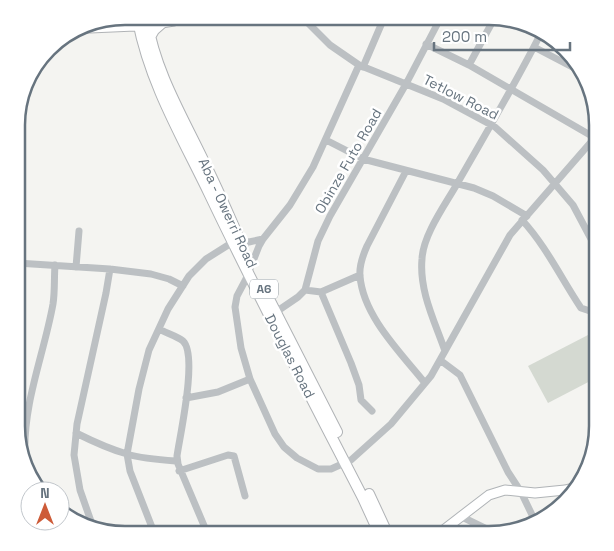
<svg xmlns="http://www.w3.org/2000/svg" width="614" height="551" font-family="'Space Grotesk',sans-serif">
<rect width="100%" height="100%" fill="#f4f4f1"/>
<!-- green -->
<path fill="#d4d9d1" d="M 588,335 L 598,354 L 598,377 L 548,403 L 528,366 Z"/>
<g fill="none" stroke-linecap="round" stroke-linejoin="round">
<!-- major casing -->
<g stroke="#b0b4b7" stroke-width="11">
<path id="major" d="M 155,24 L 174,21
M 437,535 L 489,495 L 505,490 L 535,493 L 565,490 L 577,487"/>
</g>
<!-- highway casing -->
<g stroke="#b0b3b6" stroke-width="12">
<path id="highway" d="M 138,21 C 150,83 182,137 209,193 C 258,296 311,397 363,498 L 380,535
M 147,21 C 155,71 182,116 203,160 C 218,189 230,218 243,248
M 79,28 L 146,25
M 150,37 L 154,30 L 162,23
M 270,301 L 337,432
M 369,494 L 388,535"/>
</g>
<!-- minor -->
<path stroke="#bcc0c3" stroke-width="7" d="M 304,19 L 330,45 L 359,65 L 443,99 L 495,127 L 543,170 L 573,205 L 598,252
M 426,44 L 469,65 L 597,139
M 534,47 L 578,70
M 359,65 L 313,167 L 290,205 L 263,239 L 259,246 L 246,279 L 237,296 L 235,307 L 241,348 L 250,379 L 275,434 L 284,447 L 297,458 L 318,469 L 331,469 L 351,460 L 391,424 L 431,376 L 510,235 L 598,134
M 469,65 L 495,17
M 363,67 L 384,18
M 326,140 L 363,159 L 474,188 L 493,196 L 527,216
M 406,171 L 367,246 C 363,255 359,266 360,276 C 363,316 401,353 425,383
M 522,220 C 546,246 561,278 581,308 L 590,311 L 598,307
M 17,263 L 110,269 L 151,274 L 169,279 L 183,286
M 76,267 L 79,231
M 305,290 L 321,292 L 360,275
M 321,292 L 351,363 L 359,385 L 361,400 L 372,411
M 276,312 L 298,297 L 305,290 L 318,241 L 330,216 L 406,84 L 441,17
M 159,329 C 166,333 177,336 183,341 C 198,355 180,435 177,456 L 178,464 L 208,535
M 445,351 C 435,322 419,291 422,259 C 423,235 445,205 457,184 C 486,133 516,83 542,31
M 440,360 L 460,375 L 508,472 L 521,492 L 534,519
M 186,398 L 218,392 L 250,379
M 76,433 C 92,441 109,449 127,454 C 143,459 161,460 177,461
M 25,454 C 23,403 44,354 53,304 C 55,291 54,278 55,265
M 179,471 L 228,455 L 234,456 L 245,496
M 460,516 L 497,534
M 93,527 L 80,490 L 74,455 L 77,424 L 106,293 L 110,269
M 155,535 L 130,471 L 127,454 L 139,389 L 149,350 L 168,309 L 189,276 L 206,259 L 233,242 L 240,241 L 249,242 L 263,239"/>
<!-- major -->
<use href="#major" stroke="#fff" stroke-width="9"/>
<!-- highway -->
<use href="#highway" stroke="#fff" stroke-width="10"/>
</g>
<g text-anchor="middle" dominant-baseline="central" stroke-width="5" stroke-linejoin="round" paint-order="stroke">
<!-- shield labels -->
<rect fill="#fff" stroke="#959ea5" stroke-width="1" x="250" y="279.5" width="28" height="19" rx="4"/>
<g font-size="12" font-weight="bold" fill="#67747f">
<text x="264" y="289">A6</text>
</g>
<!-- street labels -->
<g font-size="14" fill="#67747f" stroke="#fff">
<text transform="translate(461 97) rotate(27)">Tetlow Road</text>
<text transform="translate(348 161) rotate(-60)">Obinze Futo Road</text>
<text transform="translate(228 213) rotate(65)">Aba - Owerri Road</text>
<text transform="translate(290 356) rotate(63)">Douglas Road</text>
</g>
</g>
<!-- crop -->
<path d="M0 0H614V551H0ZM125 25H489A100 100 0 0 1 589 125V426A100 100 0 0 1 489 526H125A100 100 0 0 1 25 426V125A100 100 0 0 1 125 25Z" fill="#fff" fill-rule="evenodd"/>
<path fill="none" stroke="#67747f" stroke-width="2.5" d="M125 25H489A100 100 0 0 1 589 125V426A100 100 0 0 1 489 526H125A100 100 0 0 1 25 426V125A100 100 0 0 1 125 25Z"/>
<!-- north arrow -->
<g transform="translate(45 506)"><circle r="24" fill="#ffffff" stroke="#c2c7cc"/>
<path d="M0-4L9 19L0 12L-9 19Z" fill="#cd5b38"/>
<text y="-8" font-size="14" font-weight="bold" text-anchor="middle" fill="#67747f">N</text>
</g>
<!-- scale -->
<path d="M434 42v8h136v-8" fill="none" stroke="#67747f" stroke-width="2.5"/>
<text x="442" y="42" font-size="15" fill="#67747f" stroke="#ffffff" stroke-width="4" paint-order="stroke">200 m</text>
</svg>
